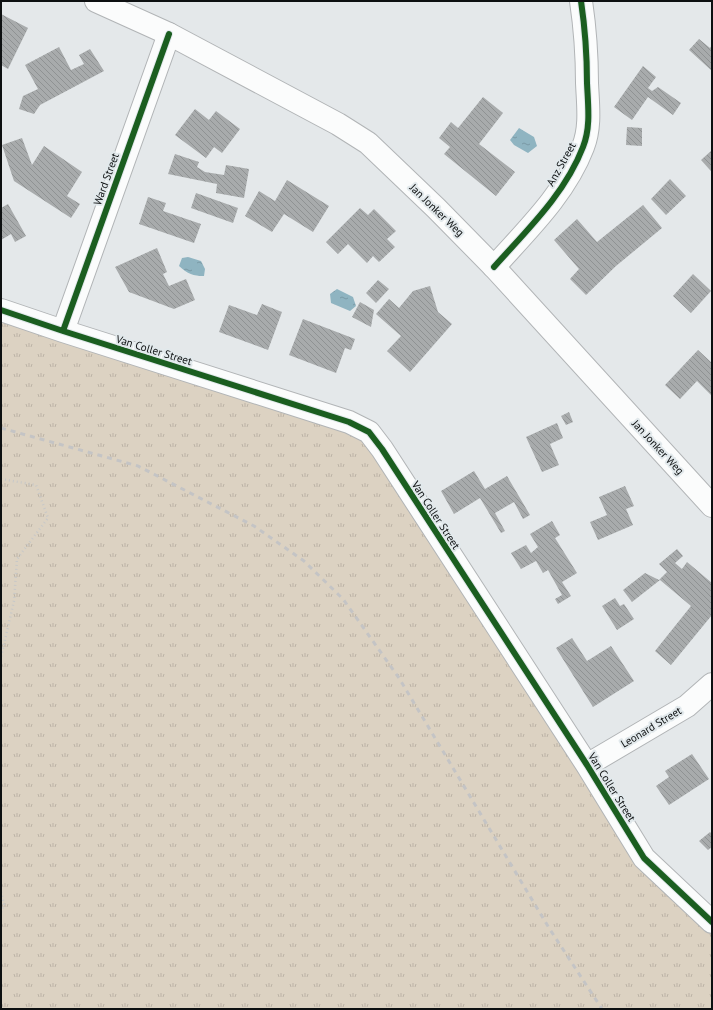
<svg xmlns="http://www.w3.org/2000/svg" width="713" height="1010" font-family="'PT Sans',sans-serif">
<defs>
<pattern id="grass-tufts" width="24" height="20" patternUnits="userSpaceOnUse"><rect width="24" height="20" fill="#dcd2c2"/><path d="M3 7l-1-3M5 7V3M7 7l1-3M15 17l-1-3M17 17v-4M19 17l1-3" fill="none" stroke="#bcb3a6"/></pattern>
<pattern id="water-ripples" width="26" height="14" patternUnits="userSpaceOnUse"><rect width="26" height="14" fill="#8fb4c1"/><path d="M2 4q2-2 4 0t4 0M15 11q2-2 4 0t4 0" fill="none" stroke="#7a9aa5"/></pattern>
<pattern id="building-back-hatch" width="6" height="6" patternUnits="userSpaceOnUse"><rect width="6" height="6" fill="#a8abac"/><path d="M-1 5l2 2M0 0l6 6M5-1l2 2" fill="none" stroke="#8f9293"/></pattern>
</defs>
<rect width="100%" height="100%" fill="#e4e8ea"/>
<!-- grass -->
<path fill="url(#grass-tufts)" d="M 1,310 L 369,432 L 644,858 L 712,922 L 712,1009 L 1,1009 Z"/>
<!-- water -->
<path fill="url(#water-ripples)" d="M 519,128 L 534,137 L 537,146 L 528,153 L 514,145 L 510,140 Z
M 188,257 L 201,261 L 205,269 L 204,276 C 193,276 188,274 179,266 L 182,258 Z
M 337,289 L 353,297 L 356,306 L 350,311 L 331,303 L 330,294 Z"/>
<!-- building -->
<path fill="url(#building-back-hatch)" d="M 1,14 L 28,28 L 8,69 L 1,65 Z
M 699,39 L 710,48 L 712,45 L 712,71 L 689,50 Z
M 59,47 L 71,70 L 84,64 L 79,55 L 90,49 L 104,71 L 40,105 L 34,114 L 19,109 L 23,96 L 38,89 L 25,65 Z
M 643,66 L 656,77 L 648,88 L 652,91 L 658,87 L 681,103 L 673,115 L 648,97 L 632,120 L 614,107 Z
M 483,97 L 503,113 L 479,144 L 515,172 L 496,196 L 444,154 L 450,147 L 439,138 L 451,122 L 458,128 Z
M 195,109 L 209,120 L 216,111 L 240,129 L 222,153 L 214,147 L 206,158 L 175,135 Z
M 627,127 L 642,128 L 642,146 L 626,145 Z
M 22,138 L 32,165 L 44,146 L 82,172 L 67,196 L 80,204 L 71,218 L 14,181 L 2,145 Z
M 712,150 L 712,170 L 711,171 L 701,160 Z
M 175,154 L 199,162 L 197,167 L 205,172 L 224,175 L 226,165 L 249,169 L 244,198 L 216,193 L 217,184 L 168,174 Z
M 670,179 L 686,196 L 666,215 L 651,199 Z
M 287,180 L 329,206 L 313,232 L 284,214 L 272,232 L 245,216 L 259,191 L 275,201 Z
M 196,193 L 238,208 L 233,223 L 191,208 Z
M 148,197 L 166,203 L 163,211 L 201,224 L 194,243 L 139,224 Z
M 8,204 L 26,236 L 15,242 L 11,234 L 1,240 L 1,208 Z
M 643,205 L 662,228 L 616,266 L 586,295 L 570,279 L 579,269 L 554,240 L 577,219 L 597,242 Z
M 360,208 L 368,215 L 374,209 L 396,231 L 387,239 L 395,247 L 379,262 L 373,256 L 367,263 L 348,244 L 338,254 L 326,242 Z
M 157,248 L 167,272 L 163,274 L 169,286 L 186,279 L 195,300 L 174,309 L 129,292 L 115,267 Z
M 693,274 L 711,291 L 691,313 L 673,296 Z
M 378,280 L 389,289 L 376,303 L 366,293 Z
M 430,286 L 438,312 L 452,324 L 410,372 L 387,351 L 401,336 L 376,314 L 389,299 L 399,308 L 413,291 Z
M 360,302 L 374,310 L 371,327 L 352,317 Z
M 262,304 L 282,312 L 268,350 L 219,332 L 229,305 L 257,315 Z
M 303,319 L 355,339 L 351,350 L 345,348 L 336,373 L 289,355 Z
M 698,350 L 712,363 L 712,396 L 697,381 L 680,399 L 665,385 Z
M 569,412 L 573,422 L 566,425 L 561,416 Z
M 557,423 L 563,438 L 550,444 L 559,465 L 542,472 L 526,437 Z
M 474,471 L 485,489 L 507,476 L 530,515 L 523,519 L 514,502 L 495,513 L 505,531 L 501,533 L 480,498 L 454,514 L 441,491 Z
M 625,486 L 634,506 L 626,509 L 633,525 L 598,540 L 590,522 L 607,515 L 599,497 Z
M 552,521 L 560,535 L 555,538 L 577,573 L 562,582 L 571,596 L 558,604 L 555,599 L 562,595 L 548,570 L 543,573 L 536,561 L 521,569 L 511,553 L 526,545 L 531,553 L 538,547 L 530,534 Z
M 677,549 L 683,556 L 675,563 L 682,569 L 687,562 L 712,583 L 712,615 L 671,665 L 655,651 L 691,606 L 660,580 L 632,602 L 623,590 L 645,573 L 659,580 L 667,572 L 659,564 Z
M 615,598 L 620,606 L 624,604 L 634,619 L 617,630 L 602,606 Z
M 572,638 L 587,661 L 611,646 L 634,681 L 593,707 L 556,648 Z
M 692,754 L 709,779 L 669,805 L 656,786 L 669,777 L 665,771 Z
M 710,832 L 712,834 L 712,847 L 708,850 L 699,841 Z"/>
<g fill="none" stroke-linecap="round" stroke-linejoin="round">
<!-- minor casing -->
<g stroke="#b1b4b6" stroke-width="24">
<path id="minor" d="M 494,267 C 527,230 565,194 583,147 C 591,127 588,105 587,83 C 587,56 585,28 581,1
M 1,310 L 63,331 L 349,422 L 369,432 L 382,449 L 587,765 L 644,858 L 712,922
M 63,331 L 169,34
M 587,765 L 687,706 L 712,684"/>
</g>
<!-- major casing -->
<g stroke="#b1b4b6" stroke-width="24">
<path id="major" d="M 96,1 L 169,34 L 338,124 L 368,143 L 436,208 L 494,267 L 712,506"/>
</g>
<!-- path -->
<path stroke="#c7c8c8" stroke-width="2.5" stroke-dasharray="1 3" stroke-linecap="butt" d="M 1,479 L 36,485 L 48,518 L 17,559 L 14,601 L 1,657
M 1,892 L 4,904 L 1,912"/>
<!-- minor -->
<use href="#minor" stroke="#fbfcfc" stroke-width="22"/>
<!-- major -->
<use href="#major" stroke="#fbfcfc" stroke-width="22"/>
<!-- rail -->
<path stroke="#c4c4c5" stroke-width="3" stroke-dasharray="5 5" stroke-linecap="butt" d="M 1,428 L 138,466 L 254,526 L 304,561 L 343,599 L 399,678 L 549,928 L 602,1009"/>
<!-- cycleway casing -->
<g stroke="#e2e9ec" stroke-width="8">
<path id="cycleway" d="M 494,267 C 527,230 565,194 583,147 C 591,127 588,105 587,83 C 587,56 585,28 581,1
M 1,310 L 63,331 L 349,422 L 369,432 L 382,449 L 587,765 L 644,858 L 712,922
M 63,331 L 169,34"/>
</g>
<!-- cycleway -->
<use href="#cycleway" stroke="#1b5e20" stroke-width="6"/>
</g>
<g text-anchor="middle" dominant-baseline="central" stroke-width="4" stroke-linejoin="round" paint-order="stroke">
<!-- street labels -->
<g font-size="11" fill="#0d1011" stroke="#e2e9ec">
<text transform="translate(561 164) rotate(-61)">Anz Street</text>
<text transform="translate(106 179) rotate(-70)">Ward Street</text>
<text transform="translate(437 210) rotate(44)">Jan Jonker Weg</text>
<text transform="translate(154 350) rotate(17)">Van Coller Street</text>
<text transform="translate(658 447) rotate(47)">Jan Jonker Weg</text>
<text transform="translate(436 515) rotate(57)">Van Coller Street</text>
<text transform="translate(651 727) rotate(-31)">Leonard Street</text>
<text transform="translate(612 787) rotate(58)">Van Coller Street</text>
</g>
</g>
<!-- border -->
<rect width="713" height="1010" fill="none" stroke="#0d1011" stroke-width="4"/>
</svg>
